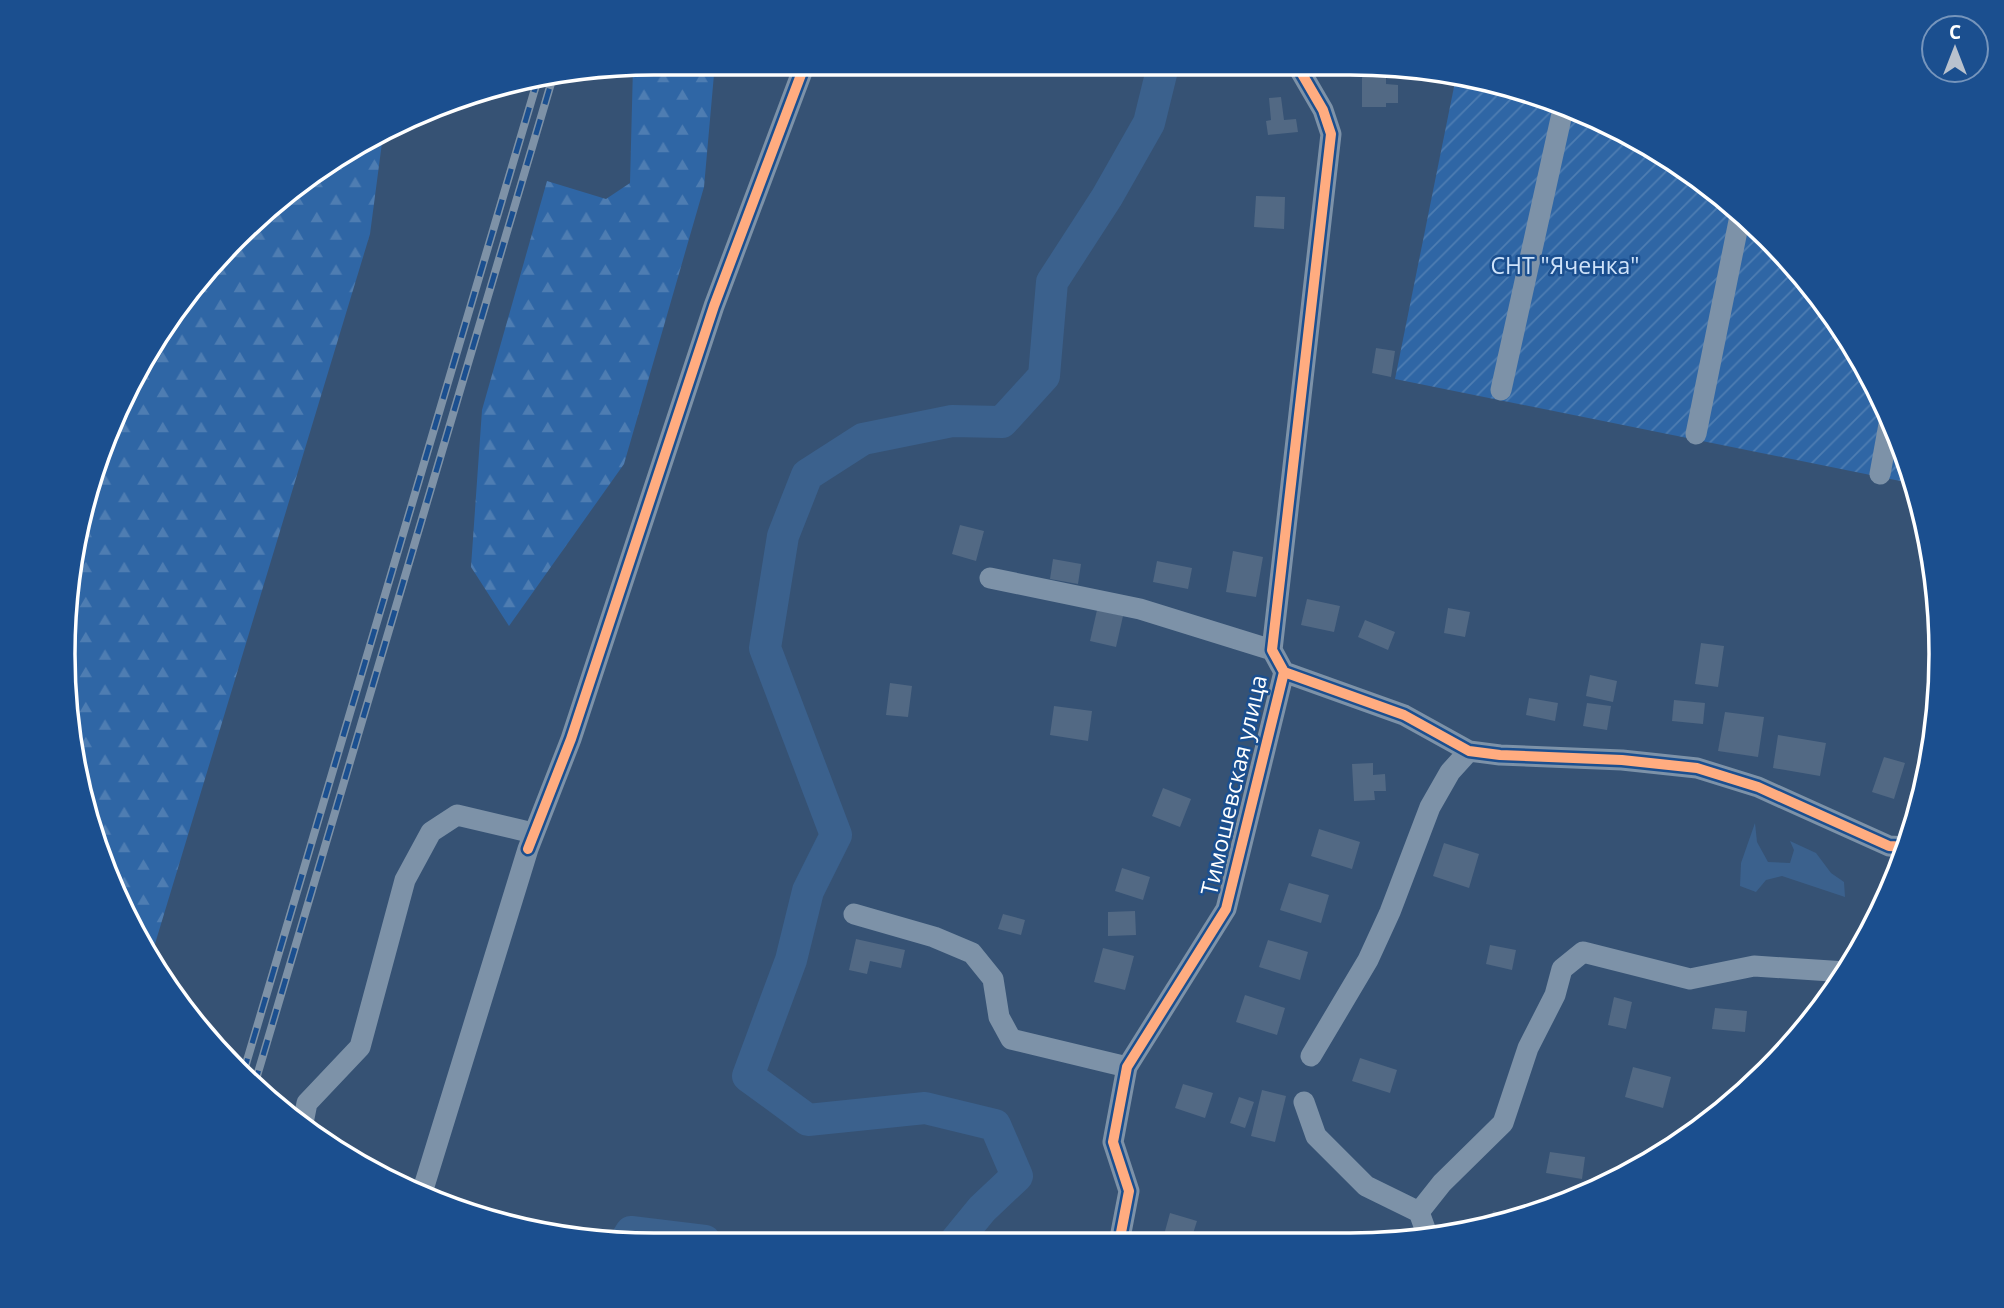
<svg xmlns="http://www.w3.org/2000/svg" width="2004" height="1308" font-family="'Open Sans',sans-serif">
<defs>
<pattern id="forest-firs" width="22" height="20" patternUnits="userSpaceOnUse" patternTransform="scale(1.75)"><rect width="22" height="20" fill="#2f66a5"/><path d="M5 1l3.5 6h-7zM16 11l3.5 6h-7z" fill="#4e7db2"/></pattern>
<pattern id="garden-furrows" width="10" height="10" patternUnits="userSpaceOnUse" patternTransform="scale(1.75)"><rect width="10" height="10" fill="#2f66a5"/><path d="M-1 1l2-2M0 10L10 0M9 11l2-2" fill="none" stroke="#4e7db2"/></pattern>
</defs>
<rect width="100%" height="100%" fill="#365274"/>
<!-- forest -->
<path fill="url(#forest-firs)" d="M 654,63 L 715,63 L 704,187 L 624,464 L 509,626 L 471,567 L 482,410 L 547,181 L 606,199 L 630,183 L 633,67 Z
M 383,135 L 370,234 L 151,957 L 83,807 L 64,616 L 94,464 L 185,294 L 325,163 Z"/>
<!-- garden -->
<path fill="url(#garden-furrows)" d="M 1456,77 L 1611,124 L 1739,209 L 1819,294 L 1880,392 L 1915,484 L 1395,379 Z"/>
<!-- water -->
<path fill="#3b618d" d="M 1755,823 L 1757,842 L 1768,862 L 1790,863 L 1794,850 L 1790,841 L 1816,853 L 1831,873 L 1844,882 L 1845,897 L 1782,876 L 1766,880 L 1756,892 L 1740,886 L 1741,863 Z"/>
<g fill="none" stroke-linecap="round" stroke-linejoin="round">
<!-- river -->
<path stroke="#3b618d" stroke-width="32" d="M 626,1240 L 631,1232 L 705,1241
M 955,1242 L 982,1209 L 1017,1176 L 995,1125 L 925,1108 L 808,1120 L 748,1076 L 791,960 L 808,891 L 836,835 L 765,648 L 783,536 L 807,475 L 863,439 L 952,421 L 1002,422 L 1044,376 L 1052,282 L 1107,197 L 1149,123 L 1163,66"/>
</g>
<!-- building -->
<path fill="#526984" d="M 1362,74 L 1386,74 L 1386,84 L 1398,85 L 1398,103 L 1386,103 L 1386,107 L 1362,107 Z
M 1281,97 L 1284,120 L 1296,119 L 1298,132 L 1268,135 L 1266,121 L 1271,120 L 1269,98 Z
M 1256,196 L 1285,197 L 1284,229 L 1254,227 Z
M 1376,348 L 1395,351 L 1391,377 L 1372,373 Z
M 960,525 L 984,531 L 976,561 L 952,554 Z
M 1233,551 L 1263,557 L 1256,597 L 1226,592 Z
M 1053,559 L 1081,564 L 1078,584 L 1050,579 Z
M 1157,561 L 1192,568 L 1188,589 L 1153,582 Z
M 1307,599 L 1340,606 L 1334,632 L 1301,625 Z
M 1448,608 L 1470,612 L 1465,637 L 1444,633 Z
M 1097,610 L 1123,616 L 1116,647 L 1090,641 Z
M 1365,620 L 1395,632 L 1388,650 L 1358,637 Z
M 1701,643 L 1724,646 L 1718,687 L 1695,684 Z
M 1590,675 L 1617,681 L 1613,702 L 1586,696 Z
M 890,683 L 912,686 L 908,717 L 886,715 Z
M 1529,698 L 1558,703 L 1555,721 L 1526,715 Z
M 1674,700 L 1705,703 L 1703,724 L 1672,721 Z
M 1587,703 L 1611,706 L 1607,730 L 1583,726 Z
M 1054,706 L 1092,711 L 1088,741 L 1050,735 Z
M 1725,712 L 1764,717 L 1758,757 L 1718,751 Z
M 1778,735 L 1826,743 L 1820,776 L 1773,768 Z
M 1884,757 L 1905,763 L 1894,799 L 1872,792 Z
M 1373,763 L 1373,775 L 1385,774 L 1386,791 L 1374,791 L 1375,800 L 1354,801 L 1352,764 Z
M 1917,773 L 1925,776 L 1920,800 L 1909,797 Z
M 1163,788 L 1191,799 L 1180,827 L 1152,816 Z
M 1319,829 L 1360,842 L 1352,869 L 1311,856 Z
M 1444,843 L 1479,854 L 1469,888 L 1433,876 Z
M 1122,868 L 1150,877 L 1143,900 L 1115,891 Z
M 1289,883 L 1329,895 L 1321,923 L 1280,910 Z
M 1135,911 L 1136,935 L 1108,936 L 1108,912 Z
M 1003,914 L 1025,920 L 1021,935 L 998,929 Z
M 856,939 L 905,950 L 901,968 L 870,961 L 867,974 L 849,970 Z
M 1268,940 L 1308,952 L 1300,980 L 1259,967 Z
M 1490,945 L 1516,950 L 1512,970 L 1486,964 Z
M 1103,948 L 1134,956 L 1125,990 L 1094,982 Z
M 1245,995 L 1285,1008 L 1277,1035 L 1236,1022 Z
M 1614,997 L 1632,1002 L 1626,1029 L 1608,1025 Z
M 1715,1008 L 1747,1011 L 1745,1032 L 1712,1029 Z
M 1360,1058 L 1397,1070 L 1390,1093 L 1352,1081 Z
M 1633,1067 L 1671,1077 L 1663,1108 L 1625,1097 Z
M 1183,1084 L 1213,1093 L 1205,1118 L 1175,1108 Z
M 1262,1090 L 1286,1096 L 1275,1142 L 1251,1136 Z
M 1239,1097 L 1254,1102 L 1245,1128 L 1230,1123 Z
M 1662,1141 L 1676,1144 L 1660,1154 Z
M 1550,1152 L 1585,1157 L 1582,1179 L 1546,1173 Z
M 1493,1211 L 1521,1218 L 1489,1227 Z
M 1170,1213 L 1197,1221 L 1190,1243 L 1162,1242 Z
M 1240,1233 L 1265,1243 L 1236,1243 Z"/>
<g fill="none" stroke-linecap="round" stroke-linejoin="round">
<!-- minor -->
<path stroke="#7d92a8" stroke-width="21" d="M 1501,390 L 1563,109
M 1696,434 L 1741,211
M 1880,474 L 1890,419
M 990,578 L 1140,609 L 1272,650
M 1284,672 L 1404,715 L 1469,751 L 1500,755 L 1622,760 L 1697,768 L 1758,787 L 1889,846 L 1908,847
M 854,914 L 934,937 L 972,953 L 993,979 L 999,1017 L 1011,1039 L 1127,1067
M 1311,1056 L 1368,960 L 1390,912 L 1430,807 L 1450,772 L 1469,751
M 1304,1102 L 1316,1136 L 1366,1186 L 1419,1212 L 1428,1237
M 303,1123 L 307,1103 L 360,1047 L 405,880 L 431,832 L 457,815 L 533,833
M 421,1196 L 528,849 L 571,739 L 714,306 L 805,64
M 1419,1212 L 1442,1183 L 1503,1123 L 1528,1048 L 1555,995 L 1562,969 L 1583,952 L 1690,979 L 1754,966 L 1846,972
M 1119,1243 L 1129,1191 L 1113,1142 L 1127,1067 L 1226,909 L 1284,672 L 1272,650 L 1331,134 L 1323,110 L 1298,67"/>
<!-- rail casing -->
<g stroke="#7e92a7" stroke-width="8">
<path id="rail" d="M 243,1074 L 537,82
M 254,1086 L 552,80"/>
</g>
<!-- rail -->
<use href="#rail" stroke="#1b4f8f" stroke-width="5" stroke-dasharray="16" stroke-linecap="butt"/>
<!-- cycleway casing -->
<g stroke="#1b4f8f" stroke-width="15">
<path id="cycleway" d="M 1284,672 L 1404,715 L 1469,751 L 1500,755 L 1622,760 L 1697,768 L 1758,787 L 1889,846 L 1908,847
M 528,849 L 571,739 L 714,306 L 805,64
M 1119,1243 L 1129,1191 L 1113,1142 L 1127,1067 L 1226,909 L 1284,672 L 1272,650 L 1331,134 L 1323,110 L 1298,67"/>
</g>
<!-- cycleway -->
<use href="#cycleway" stroke="#ffac80" stroke-width="10"/>
</g>
<g text-anchor="middle" dominant-baseline="central" stroke-width="5" stroke-linejoin="round" paint-order="stroke">
<!-- park labels -->
<g font-size="23" fill="#cfe3fa" stroke="#1b4f8f">
<text x="1565" y="265">СНТ "Яченка"</text>
</g>
<!-- street labels -->
<g font-size="23" fill="#fff" stroke="#1b4f8f">
<text transform="translate(1233 785) rotate(-77)">Тимошевская улица</text>
</g>
</g>
<!-- crop -->
<path d="M0 0H2004V1308H0ZM654 75H1350A579 579 0 0 1 1929 654V654A579 579 0 0 1 1350 1233H654A579 579 0 0 1 75 654V654A579 579 0 0 1 654 75Z" fill="#1b4f8f" fill-rule="evenodd"/>
<path fill="none" stroke="#fff" stroke-width="3.5" d="M654 75H1350A579 579 0 0 1 1929 654V654A579 579 0 0 1 1350 1233H654A579 579 0 0 1 75 654V654A579 579 0 0 1 654 75Z"/>
<!-- north arrow -->
<g transform="translate(1955 49)"><circle r="33" fill="#1b4f8f" stroke="#7695bc" stroke-width="2"/>
<path d="M0-5L12 26L0 18L-12 26Z" fill="#b9c2ce"/>
<text y="-10" font-size="19" font-weight="bold" text-anchor="middle" fill="#ffffff">С</text>
</g>
</svg>
